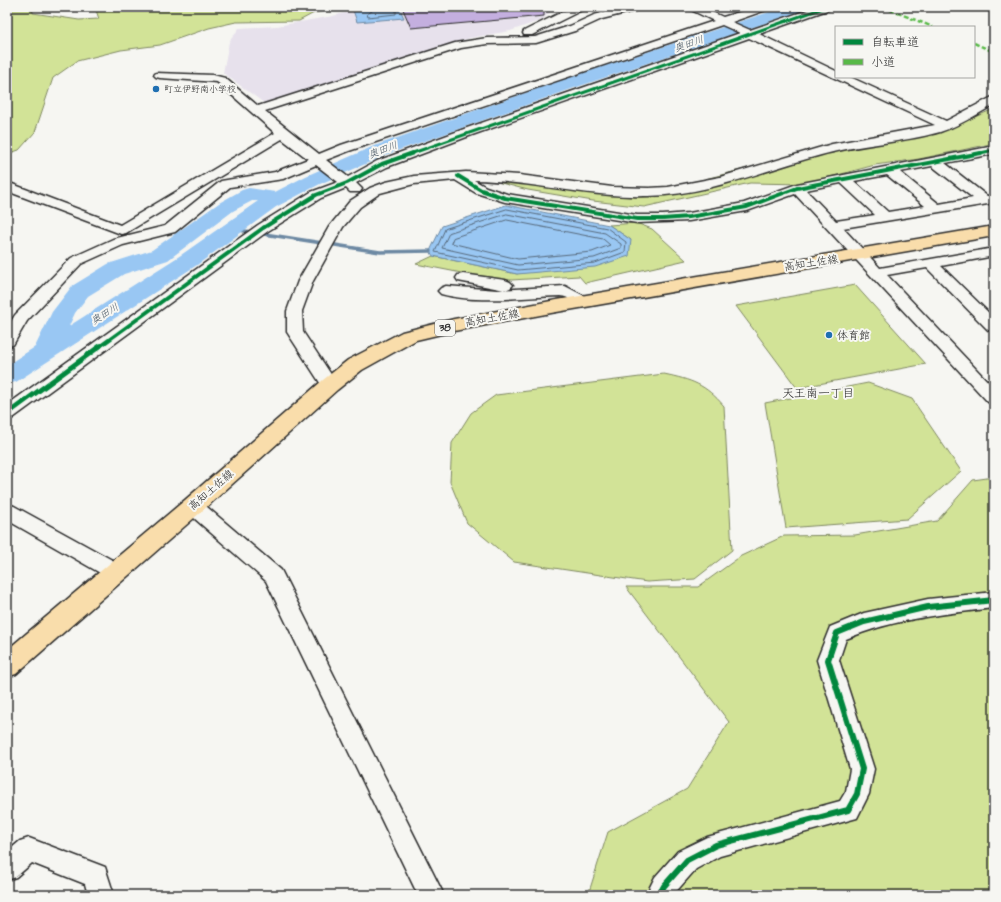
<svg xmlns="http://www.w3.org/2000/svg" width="1001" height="902" font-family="'Architects Daughter','Klee One',sans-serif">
<rect width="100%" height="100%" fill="#f6f6f2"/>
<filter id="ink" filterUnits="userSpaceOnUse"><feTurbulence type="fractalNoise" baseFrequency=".025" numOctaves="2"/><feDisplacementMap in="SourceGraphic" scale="8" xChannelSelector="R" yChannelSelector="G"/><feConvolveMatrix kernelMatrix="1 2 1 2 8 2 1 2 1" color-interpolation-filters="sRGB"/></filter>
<g filter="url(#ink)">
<!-- built -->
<path fill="#e7e1ec" d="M 365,7 L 555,7 L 542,20 L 510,31 L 470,38 L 264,103 L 223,73 L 229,42 L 239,28 L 277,26 L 333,16 Z"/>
<!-- green -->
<path fill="#d2e397" stroke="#7e8761" d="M 7,7 L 32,7 L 33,13 L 79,20 L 99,19 L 95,7 L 347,7 L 314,13 L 299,21 L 236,22 L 209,28 L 160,45 L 121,50 L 77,61 L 53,78 L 35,132 L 19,150 L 7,154 Z
M 994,109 L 994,142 L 986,145 L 919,159 L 875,165 L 804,184 L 750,183 L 644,207 L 593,201 L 528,190 L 470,175 L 641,193 L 701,180 L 812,152 L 955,125 Z
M 636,223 L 652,229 L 686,260 L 585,283 L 579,276 L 511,280 L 487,278 L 416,264 L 433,256 L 517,274 L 631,240 L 609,225 Z
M 855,285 L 926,364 L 797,388 L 736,306 Z
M 664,374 C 692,380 705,384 724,406 L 732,550 L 695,579 L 647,582 L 514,562 L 467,523 L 450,482 L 452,443 L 471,413 L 496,395 Z
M 868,383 L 912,399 L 961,471 L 907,519 L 786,528 L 765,403 Z
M 994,477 L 994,895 L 588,895 L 608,832 L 687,789 L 729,722 L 626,587 L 698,587 L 741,556 L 784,536 L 855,535 L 937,521 L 973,480 Z"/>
<!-- water -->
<path fill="#99c7f3" stroke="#6d89a3" d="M 390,7 L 399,7 L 404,18 L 357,22 L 353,10 Z
M 506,205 L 609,225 L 631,240 L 629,256 L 595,267 L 517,274 L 433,256 L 430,251 L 442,226 Z"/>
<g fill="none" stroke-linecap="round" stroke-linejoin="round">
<!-- shore -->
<path stroke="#57697b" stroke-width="1" d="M 373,7 L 372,11 L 367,14 L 368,17 L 396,14 L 396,7
M 507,209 L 607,228 L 626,242 L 625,252 L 595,263 L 518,270 L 435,252 L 445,229 Z
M 507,214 L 605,233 L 621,244 L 621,248 L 594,258 L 518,265 L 442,248 L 449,233 Z
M 507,220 L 603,239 L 610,245 L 592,252 L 518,259 L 451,243 L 453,238 Z"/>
<!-- stream -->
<path stroke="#6d89a3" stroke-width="3.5" d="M 232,229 L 380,252 L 430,251"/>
<!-- river -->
<path fill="#99c7f3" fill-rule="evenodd" d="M 784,7 L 807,7 L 804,10 L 577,87 L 388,154 L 320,184 L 276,207 L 197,265 L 16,382 L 7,384 L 7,365 L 35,347 L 52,312 L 72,286 L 108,264 L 152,250 L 219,203 L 242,190 L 249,188 L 275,192 L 306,176 L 374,146 L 565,79 ZM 252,201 L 258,201 L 181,255 L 69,326 L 75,313 L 88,296 L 124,274 L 168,260 L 233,211 Z"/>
</g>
<!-- building -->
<path fill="#c4afdf" stroke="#2b2b2b" d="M 402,7 L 544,7 L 544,16 L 411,28 Z"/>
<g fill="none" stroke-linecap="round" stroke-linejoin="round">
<!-- minor casing -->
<g stroke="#2b2b2b" stroke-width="3">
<path id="minor" d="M 572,7 L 585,7 L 584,9 L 532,35 L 524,35 L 523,33 L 524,31 Z
M 626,7 L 643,7 L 642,9 L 602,19 L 578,30 L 536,43 L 487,44 L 461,48 L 265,111 L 319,154 L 341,145 L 714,21 L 689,9 L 688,7 L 701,7 L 723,17 L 755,7 L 770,7 L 769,9 L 732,22 L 750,30 L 816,7 L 831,7 L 830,9 L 759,34 L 836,71 L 836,77 L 850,77 L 946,121 L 994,96 L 994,105 C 977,114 959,126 940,132 C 901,143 860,144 821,155 C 764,170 708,195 648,196 C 590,198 532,181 474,180 L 486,187 L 507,194 L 637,215 L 663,215 L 689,213 L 744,203 L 797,184 L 994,146 L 994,154 L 945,163 L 987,196 L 994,195 L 994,203 L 843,228 L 880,268 L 994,248 L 994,256 L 941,266 L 994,318 L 994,332 L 988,330 L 927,268 L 887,275 L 994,388 L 994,404 L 988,402 L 795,194 L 747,211 L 689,221 L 637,223 L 505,202 L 476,193 L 455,180 L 414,184 L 380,193 L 360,207 L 343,227 L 313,281 L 302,311 L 303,332 L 338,385 L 336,389 L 330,390 L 324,389 L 287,332 L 287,311 L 298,281 L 329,227 L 350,201 L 370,188 L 386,182 L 414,176 L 466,172 L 519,175 L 612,187 L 649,188 L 668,187 L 720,177 L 832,144 L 935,125 L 749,38 L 472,135 L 387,167 L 356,183 L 362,189 L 360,192 L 350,192 L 346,188 L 321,198 L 268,231 L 13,418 L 7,420 L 7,405 L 258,225 L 311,192 L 338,182 L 316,165 L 283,179 L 230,187 L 175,232 L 123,245 L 81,264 L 27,321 L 13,345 L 7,346 L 7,328 L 15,315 L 71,258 L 113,239 L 165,226 L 221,181 L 275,172 L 308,159 L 282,139 L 126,233 L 121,234 L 7,191 L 7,182 L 120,225 L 275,133 L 217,82 L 160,78 L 156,77 L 154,75 L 156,73 L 213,75 L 225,78 L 258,106 L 455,43 L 487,38 L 535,37 L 570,26 L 594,15 ZM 722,25 L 740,33 L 464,129 L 377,161 L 348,177 L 326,160 L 349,151 ZM 932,166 L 973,198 L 939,204 L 900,172 ZM 887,175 L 925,206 L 888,212 L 854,181 ZM 841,183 L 875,215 L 836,221 L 806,190 Z
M 463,274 L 505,280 L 510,282 L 513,285 L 510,288 L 505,290 L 458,281 L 456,278 L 458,275 Z
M 446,286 L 497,290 L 565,286 L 590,299 L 593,302 L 590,305 C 578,308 571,296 560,296 C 521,297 478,304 441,294 L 438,291 L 441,288 Z
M 193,499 L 200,501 L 281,570 L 444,895 L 418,895 L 266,581 L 186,511 L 184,506 L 186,501 Z
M 7,504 L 14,506 L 123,566 L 126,572 L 123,578 L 116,580 L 109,578 L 7,520 Z
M 994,592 L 994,608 C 943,614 893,619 846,639 L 839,660 L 874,769 L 869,794 L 857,818 L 720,856 L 696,869 L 673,895 L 646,895 L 655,877 L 678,851 L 707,837 L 840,801 L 846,791 L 850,769 L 817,660 L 830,627 L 864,613 L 928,599 Z
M 29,838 L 105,867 L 114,895 L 88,895 L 85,884 L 32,863 L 16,877 L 7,880 L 7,852 L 20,841 Z"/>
</g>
<!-- major casing -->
<g stroke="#2b2b2b" stroke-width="3">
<path id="major" d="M 994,226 L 994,236 L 551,313 L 454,331 L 416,340 L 362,370 L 337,390 L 201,512 L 16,674 L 7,677 L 7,650 L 185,500 L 323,380 L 348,360 L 402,332 L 454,319 L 551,301 Z"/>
</g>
<!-- minor -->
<use href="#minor" fill="#f6f6f2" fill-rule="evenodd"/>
<!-- major -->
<use href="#major" fill="#f9ddab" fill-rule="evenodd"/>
<!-- quiet -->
<path stroke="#58b947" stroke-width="2.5" stroke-dasharray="5 2.5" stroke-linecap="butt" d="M 883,7 L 933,27
M 974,43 L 994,52"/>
<!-- cycleway-far3 casing -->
<g stroke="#f6f6f2" stroke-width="4.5">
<path id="cycleway-far3" d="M 410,154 L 826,7
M 976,154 L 994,150"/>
</g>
<!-- cycleway-far2 casing -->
<g stroke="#f6f6f2" stroke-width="6">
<path id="cycleway-far2" d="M 458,176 L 481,190 L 505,198 L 637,219 L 663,219 L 689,217 L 747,207 L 797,188 L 981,153
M 99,347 L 263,228 L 316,195 L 347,183 L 382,164 L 413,153"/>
</g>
<!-- cycleway-far1 casing -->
<g stroke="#f6f6f2" stroke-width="8">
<path id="cycleway-far1" d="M 7,414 L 100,346"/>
</g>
<!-- cycleway casing -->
<g stroke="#f6f6f2" stroke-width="9">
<path id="cycleway" d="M 659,895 L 664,886 L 687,860 L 716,845 L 848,810 L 857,794 L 862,769 L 828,660 L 837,633 L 864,622 L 928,607 L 994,600"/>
</g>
<!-- cycleway-far3 -->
<use href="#cycleway-far3" stroke="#00873e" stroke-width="3"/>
<!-- cycleway-far2 -->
<use href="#cycleway-far2" stroke="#00873e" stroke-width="4"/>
<!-- cycleway-far1 -->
<use href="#cycleway-far1" stroke="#00873e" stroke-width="5"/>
<!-- cycleway -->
<use href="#cycleway" stroke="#00873e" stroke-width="6"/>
</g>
</g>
<!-- markers -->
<g fill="#1f6fb2" stroke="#f6f6f2" stroke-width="1.5">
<circle cx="156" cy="89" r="4"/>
<circle cx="829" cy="335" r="4"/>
</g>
<g text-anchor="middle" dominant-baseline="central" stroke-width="4" stroke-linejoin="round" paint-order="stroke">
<!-- far-poi labels -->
<g font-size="9" fill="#2b2b2b" stroke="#f6f6f2" text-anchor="start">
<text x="164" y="89">町立伊野南小学校</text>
</g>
<!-- far-water labels -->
<g font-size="10" font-style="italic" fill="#4c5a67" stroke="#f6f6f2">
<text transform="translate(689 44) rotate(-19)">奥田川</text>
<text transform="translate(383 150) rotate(-21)">奥田川</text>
<text transform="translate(105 314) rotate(-32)">奥田川</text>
</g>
<!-- shield labels -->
<rect fill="#f6f6f2" stroke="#686867" stroke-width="1" x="435" y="320" width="20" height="16" rx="3"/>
<g font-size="10" font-weight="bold" fill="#2b2b2b">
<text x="445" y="328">38</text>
</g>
<!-- street labels -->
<g font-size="11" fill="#2b2b2b" stroke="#f6f6f2">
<text transform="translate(811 263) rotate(-9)">高知土佐線</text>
<text transform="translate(492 318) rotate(-10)">高知土佐線</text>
<text transform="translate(211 490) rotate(-41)">高知土佐線</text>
</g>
<!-- poi labels -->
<g font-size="11" fill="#2b2b2b" stroke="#f6f6f2" text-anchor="start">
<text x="837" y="335">体育館</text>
</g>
<!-- neighbourhood labels -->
<g font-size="12" fill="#2b2b2b" stroke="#f6f6f2">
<text x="818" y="393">天王南一丁目</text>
</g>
</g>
<!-- margin -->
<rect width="1001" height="902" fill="none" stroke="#f6f6f2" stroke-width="24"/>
<rect x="12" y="12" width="977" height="878" fill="none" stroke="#2b2b2b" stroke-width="1.5" filter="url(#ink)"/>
<!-- legend -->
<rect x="835" y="26" width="140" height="52" fill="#f6f6f2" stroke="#a5a5a2"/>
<rect x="843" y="39" width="20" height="6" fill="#00873e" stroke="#a5a5a2"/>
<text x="871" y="46" font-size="12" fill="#2b2b2b">自転車道</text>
<rect x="843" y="59" width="20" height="6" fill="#58b947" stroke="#a5a5a2"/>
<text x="871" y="66" font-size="12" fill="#2b2b2b">小道</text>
</svg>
